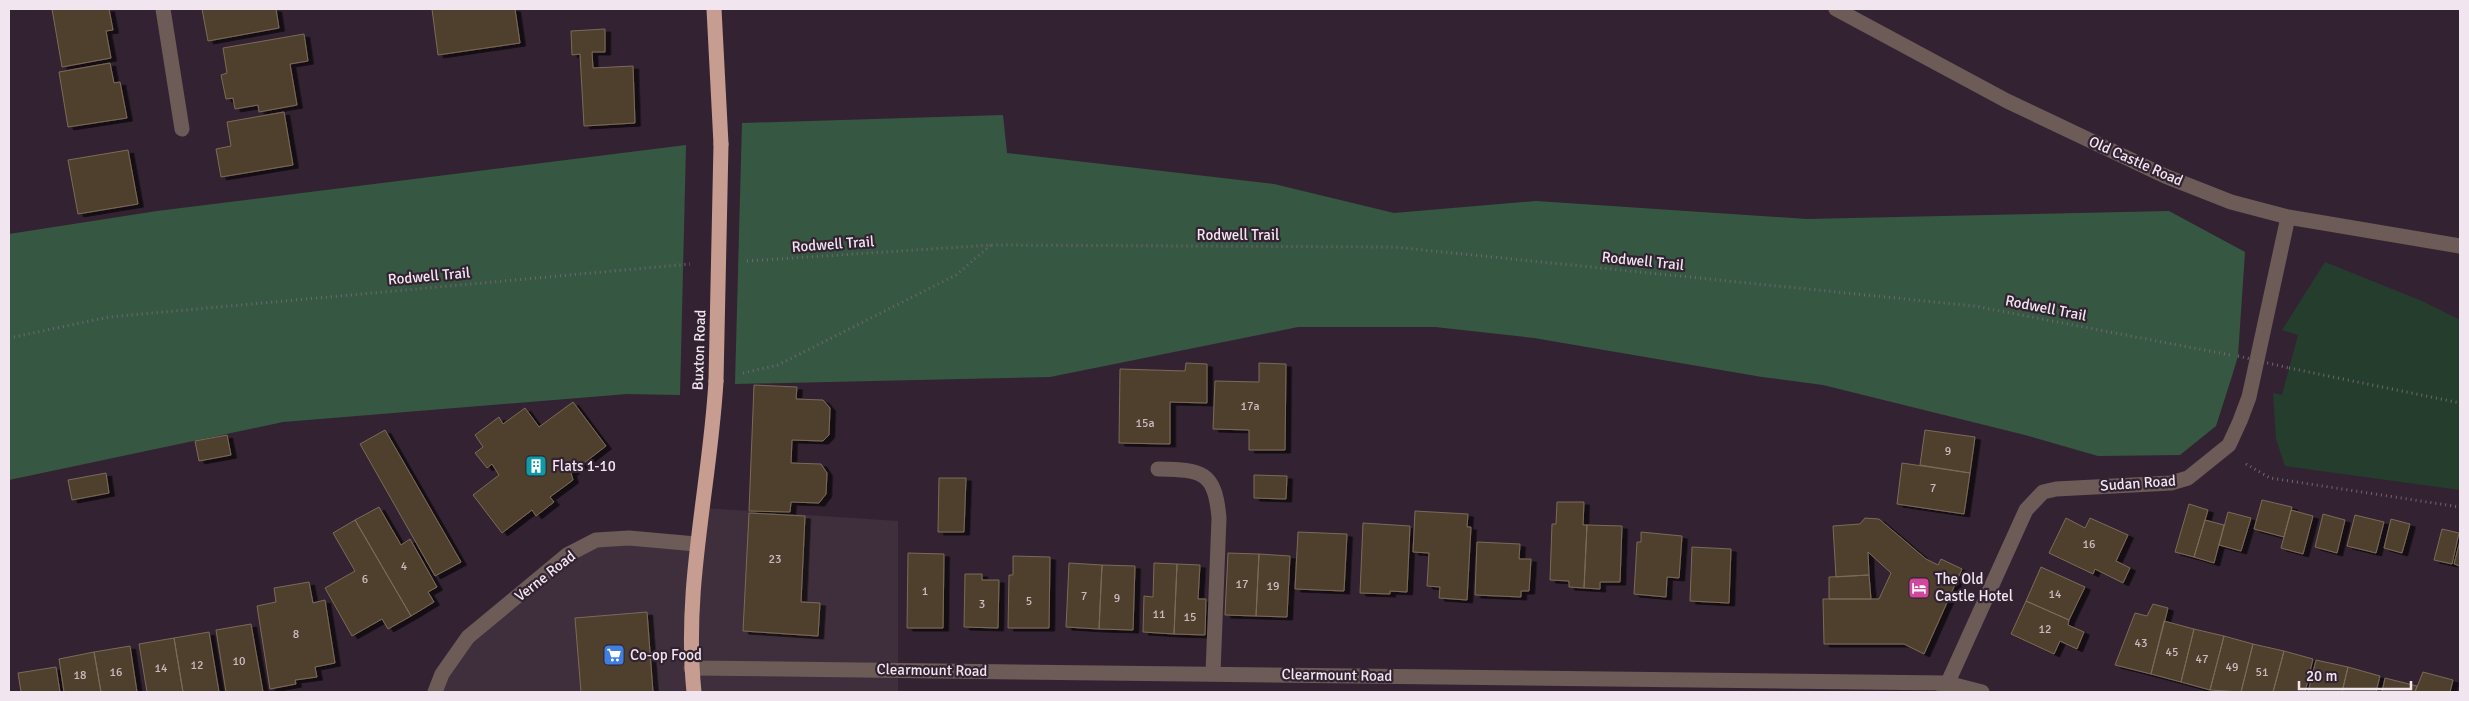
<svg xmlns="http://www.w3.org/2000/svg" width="2469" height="701" font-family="Signika,sans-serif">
<defs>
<filter id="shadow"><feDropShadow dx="5.5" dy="3" stdDeviation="0" flood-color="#0009"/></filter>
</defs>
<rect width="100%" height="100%" fill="#332332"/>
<!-- commercial -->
<path fill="#3f2f3c" d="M 703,508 L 898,521 L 898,692 L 439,692 L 469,640 L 568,559 L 597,543 L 699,549 Z"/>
<!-- green -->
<path fill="#243d2d" d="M 2325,262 L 2422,301 L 2460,320 L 2460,490 L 2285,466 L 2276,439 L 2273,393 L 2282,395 L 2298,335 L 2282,330 Z"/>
<!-- forest -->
<path fill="#365842" d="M 1003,115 L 1007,153 L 1274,184 L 1394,213 L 1536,201 L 1807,219 L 2169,211 L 2245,252 L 2238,356 L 2232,376 L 2216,426 L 2180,455 L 2098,456 L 2025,435 L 1823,385 L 1762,377 L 1534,338 L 1435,327 L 1298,327 L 1050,377 L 735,384 L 742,123 Z
M 686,145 L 680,395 L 627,394 L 283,422 L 9,480 L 9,234 L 157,211 Z"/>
<!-- building -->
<path fill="#50402f" stroke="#7b6a57" filter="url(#shadow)" d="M 52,9 L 109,9 L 113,30 L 106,31 L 111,58 L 62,67 Z
M 202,9 L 276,9 L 279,28 L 208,41 Z
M 432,9 L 515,9 L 520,43 L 438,55 Z
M 605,29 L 605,52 L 592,52 L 593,68 L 633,66 L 635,123 L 584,126 L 580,54 L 572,55 L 571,31 Z
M 304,34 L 308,61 L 290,64 L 297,105 L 259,112 L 258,105 L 235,109 L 233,98 L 226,99 L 221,75 L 227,73 L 223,48 Z
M 110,63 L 114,83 L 120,82 L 127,118 L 68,127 L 59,72 Z
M 284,112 L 293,165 L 221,177 L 216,149 L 231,146 L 227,122 Z
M 128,150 L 138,204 L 78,214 L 68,160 Z
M 1186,363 L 1207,364 L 1207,403 L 1170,402 L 1170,444 L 1119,443 L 1120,369 L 1185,371 Z
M 1259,363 L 1286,364 L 1285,450 L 1249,450 L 1249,430 L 1213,429 L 1215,381 L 1259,382 Z
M 754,385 L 797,387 L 796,399 L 823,400 L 830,408 L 829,435 L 823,441 L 792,440 L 791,463 L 821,464 L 827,473 L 826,494 L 819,503 L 791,502 L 790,512 L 749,511 Z
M 573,402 L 606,446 L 571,473 L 573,480 L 550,497 L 554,502 L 536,516 L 532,510 L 502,533 L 473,495 L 499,475 L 492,464 L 487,468 L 475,453 L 483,447 L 475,435 L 499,417 L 503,424 L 525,408 L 539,427 Z
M 385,430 L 461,562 L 435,576 L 360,444 Z
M 1925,430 L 1975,437 L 1970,473 L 1920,465 Z
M 227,435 L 231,455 L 199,461 L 195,441 Z
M 1902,463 L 1970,473 L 1964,514 L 1897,504 Z
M 106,473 L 109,493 L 72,500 L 68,480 Z
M 1254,475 L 1287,476 L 1286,499 L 1254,498 Z
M 939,478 L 966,478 L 964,532 L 938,532 Z
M 2262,500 L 2292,507 L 2284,537 L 2254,529 Z
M 1557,502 L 1584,502 L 1583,525 L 1587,525 L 1584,588 L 1569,587 L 1569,581 L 1550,580 L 1552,524 L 1556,524 Z
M 2189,504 L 2208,510 L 2194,557 L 2175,552 Z
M 379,507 L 401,545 L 410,539 L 437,587 L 428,592 L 434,602 L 411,616 L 355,520 Z
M 2291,510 L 2313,516 L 2303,554 L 2281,548 Z
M 1415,511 L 1468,514 L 1467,527 L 1471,527 L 1467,600 L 1439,598 L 1440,587 L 1427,586 L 1429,553 L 1413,552 Z
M 2228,512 L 2251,518 L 2241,551 L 2219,545 Z
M 749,513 L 805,516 L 801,602 L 820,603 L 818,636 L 743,631 Z
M 2323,514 L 2345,520 L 2337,553 L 2315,547 Z
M 2355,515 L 2384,522 L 2376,553 L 2347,546 Z
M 1865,518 L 1879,519 L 1926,559 L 1938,565 L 1941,559 L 1962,569 L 1924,654 L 1904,644 L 1824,644 L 1823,599 L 1879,599 L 1891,573 L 1868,552 L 1869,575 L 1836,577 L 1833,526 L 1860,524 Z
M 2066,518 L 2085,528 L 2090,518 L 2128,535 L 2116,561 L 2130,568 L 2123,583 L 2095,569 L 2093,574 L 2049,553 Z
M 2391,519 L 2410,524 L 2402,553 L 2384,548 Z
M 355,520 L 411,616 L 388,629 L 382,619 L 352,636 L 325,588 L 355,571 L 333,533 Z
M 2205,520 L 2224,525 L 2214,563 L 2194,557 Z
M 1363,523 L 1410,526 L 1407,592 L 1390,591 L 1390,594 L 1360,593 Z
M 1587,525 L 1622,526 L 1620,582 L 1600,582 L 1600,589 L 1584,588 Z
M 2442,529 L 2459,533 L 2452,564 L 2434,560 Z
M 1298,532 L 1347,534 L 1344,591 L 1295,589 Z
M 1641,532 L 1682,536 L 1679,578 L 1667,577 L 1666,597 L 1634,594 L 1637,542 L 1641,542 Z
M 2460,541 L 2460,566 L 2454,564 Z
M 1477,542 L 1520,544 L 1519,559 L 1531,559 L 1529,591 L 1521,591 L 1521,597 L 1475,595 Z
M 1692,547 L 1731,549 L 1729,603 L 1690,601 Z
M 908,553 L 944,554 L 943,628 L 907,628 Z
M 1228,553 L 1259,554 L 1256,616 L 1225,615 Z
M 1259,554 L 1290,556 L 1287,617 L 1256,616 Z
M 1013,556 L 1050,557 L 1049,628 L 1008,628 L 1009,575 L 1013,575 Z
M 1069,563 L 1102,565 L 1099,629 L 1066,627 Z
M 1154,563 L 1177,564 L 1174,634 L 1143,632 L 1144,596 L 1153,597 Z
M 1177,564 L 1200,565 L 1198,599 L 1206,599 L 1205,635 L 1174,634 Z
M 1102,565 L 1135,566 L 1133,630 L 1099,629 Z
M 2041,567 L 2085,587 L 2069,620 L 2026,601 Z
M 965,574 L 982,574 L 982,580 L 999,580 L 998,628 L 964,627 Z
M 1869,575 L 1871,599 L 1829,599 L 1829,577 Z
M 309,582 L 313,603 L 325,600 L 335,663 L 315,667 L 317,677 L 295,680 L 296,684 L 270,689 L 257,606 L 276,602 L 274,588 Z
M 2026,601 L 2069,620 L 2068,625 L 2084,632 L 2077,649 L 2060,641 L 2054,654 L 2011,634 Z
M 2153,604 L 2168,608 L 2151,674 L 2115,665 L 2135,613 L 2147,616 Z
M 647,612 L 653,692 L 581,692 L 575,618 Z
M 2164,621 L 2194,629 L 2181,682 L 2151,674 Z
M 251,624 L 263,692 L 226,692 L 216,630 Z
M 2194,629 L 2224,636 L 2210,690 L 2181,682 Z
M 209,632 L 219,692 L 183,692 L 174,638 Z
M 2224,636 L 2253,644 L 2241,692 L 2210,690 Z
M 174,638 L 183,692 L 147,692 L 139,644 Z
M 2253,644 L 2284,651 L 2273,692 L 2241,692 Z
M 130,646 L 137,692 L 101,692 L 94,652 Z
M 2284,651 L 2313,659 L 2305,692 L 2273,692 Z
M 94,652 L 101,692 L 64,692 L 59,659 Z
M 2316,660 L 2348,667 L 2342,692 L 2308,692 Z
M 56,667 L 60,692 L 21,692 L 18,673 Z
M 2348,667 L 2380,676 L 2376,692 L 2342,692 Z
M 2423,672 L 2453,680 L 2450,692 L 2415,692 Z
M 2385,678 L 2417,686 L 2415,692 L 2382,692 Z"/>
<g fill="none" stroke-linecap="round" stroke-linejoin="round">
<!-- path -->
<path stroke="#736572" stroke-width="3" stroke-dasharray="1 4" stroke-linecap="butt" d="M 747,261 L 992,245 L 1394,247 L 1974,306 L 2230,355
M 9,338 L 109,317 L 690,264
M 2289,368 L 2460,403
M 743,373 L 778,365 L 956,275 L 991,245
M 2246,464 L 2270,478 L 2460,507"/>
<!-- lane -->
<path stroke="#6c5b56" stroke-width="15" d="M 1158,469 C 1201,470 1215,470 1219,518 L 1213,673"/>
<!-- street -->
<path stroke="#6c5b56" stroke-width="15" d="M 163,9 L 182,129
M 1836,9 L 2007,101 L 2165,176 L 2231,202 L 2288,217 L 2460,246
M 691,668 L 1947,683 L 1982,692
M 1944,691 L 2026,510 L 2043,492 L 2056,489 L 2171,483 L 2188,478 L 2229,445 L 2240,421 L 2249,397 L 2288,217
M 435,692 L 442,674 L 468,637 L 567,555 L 596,540 L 629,538 L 696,544"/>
<!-- highway -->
<path stroke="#c79d91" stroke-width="15" d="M 714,9 L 721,144
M 694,692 C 683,587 710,486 716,381"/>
<!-- path-bridge -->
<path stroke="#736572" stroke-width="3" stroke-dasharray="1 4" stroke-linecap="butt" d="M 2238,356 L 2289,368"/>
<!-- highway-bridge -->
<path stroke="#c79d91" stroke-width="15" d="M 716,381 L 721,144"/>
</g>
<!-- icons -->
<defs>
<g id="building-square" transform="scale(1.125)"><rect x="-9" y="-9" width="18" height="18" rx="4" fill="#0f9aa8" stroke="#332332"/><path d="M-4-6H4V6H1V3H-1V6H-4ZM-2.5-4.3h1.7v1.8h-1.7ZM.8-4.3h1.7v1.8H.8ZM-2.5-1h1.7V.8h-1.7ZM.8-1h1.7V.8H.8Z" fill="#fff"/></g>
<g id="hotel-square" transform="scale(1.125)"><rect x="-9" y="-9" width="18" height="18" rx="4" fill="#d1479c" stroke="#332332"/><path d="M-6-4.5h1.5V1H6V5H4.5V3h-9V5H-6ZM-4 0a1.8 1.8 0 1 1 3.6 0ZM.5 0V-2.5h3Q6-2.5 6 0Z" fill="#fff"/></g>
<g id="supermarket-square" transform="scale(1.125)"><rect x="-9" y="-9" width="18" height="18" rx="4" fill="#3f7fe0" stroke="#332332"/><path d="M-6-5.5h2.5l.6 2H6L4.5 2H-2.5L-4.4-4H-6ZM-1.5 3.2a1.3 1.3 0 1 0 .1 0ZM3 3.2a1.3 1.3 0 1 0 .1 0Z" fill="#fff"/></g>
</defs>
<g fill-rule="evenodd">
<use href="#building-square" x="536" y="466"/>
<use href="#hotel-square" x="1919" y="588"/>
<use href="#supermarket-square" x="614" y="655"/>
</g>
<g text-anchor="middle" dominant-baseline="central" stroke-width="4.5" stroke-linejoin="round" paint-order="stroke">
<!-- number labels -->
<g font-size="12" fill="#c9bcc0">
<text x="1250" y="406">17a</text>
<text x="1145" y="423">15a</text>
<text x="1948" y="451">9</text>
<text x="1933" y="488">7</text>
<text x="2089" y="544">16</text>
<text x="775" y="559">23</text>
<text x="404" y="566">4</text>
<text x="365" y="579">6</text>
<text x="1242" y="584">17</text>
<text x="1273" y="586">19</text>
<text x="925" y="591">1</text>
<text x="2055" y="594">14</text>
<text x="1084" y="596">7</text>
<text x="1117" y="598">9</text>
<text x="1029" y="601">5</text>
<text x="982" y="604">3</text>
<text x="1159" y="614">11</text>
<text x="1190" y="617">15</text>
<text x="2045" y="629">12</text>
<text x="296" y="634">8</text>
<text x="2141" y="643">43</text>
<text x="2172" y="652">45</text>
<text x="2202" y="659">47</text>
<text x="239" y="661">10</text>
<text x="197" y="665">12</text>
<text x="2232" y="667">49</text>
<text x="161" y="668">14</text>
<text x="116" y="672">16</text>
<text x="2262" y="672">51</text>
<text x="80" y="675">18</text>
</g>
<!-- street labels -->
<g font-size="15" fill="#f1e6f0" stroke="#332332">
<text transform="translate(2136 161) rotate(24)">Old Castle Road</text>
<text x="1238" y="235">Rodwell Trail</text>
<text transform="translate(833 244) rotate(-4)">Rodwell Trail</text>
<text transform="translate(1643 261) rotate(6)">Rodwell Trail</text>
<text transform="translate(429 276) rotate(-5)">Rodwell Trail</text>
<text transform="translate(2046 308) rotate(11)">Rodwell Trail</text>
<text transform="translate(699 350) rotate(-88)">Buxton Road</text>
<text transform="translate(2138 483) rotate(-4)">Sudan Road</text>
<text transform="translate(545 576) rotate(-38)">Verne Road</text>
<text transform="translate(932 670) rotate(1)">Clearmount Road</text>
<text transform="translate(1337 675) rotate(1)">Clearmount Road</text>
</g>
<!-- poi labels -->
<g font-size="15" fill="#f1e6f0" stroke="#332332" text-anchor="start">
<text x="552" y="466">Flats 1-10</text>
<text x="1935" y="579">The Old<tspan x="1935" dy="17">Castle Hotel</tspan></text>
<text x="630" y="655">Co-op Food</text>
</g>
</g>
<!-- border -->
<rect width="2469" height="701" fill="none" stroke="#f1e6f0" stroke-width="20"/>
<!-- scale -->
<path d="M2299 681v8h112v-8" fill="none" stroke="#f1e6f0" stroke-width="2.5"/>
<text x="2306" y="681" font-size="15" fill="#f1e6f0" stroke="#332332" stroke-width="4" paint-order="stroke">20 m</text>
</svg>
